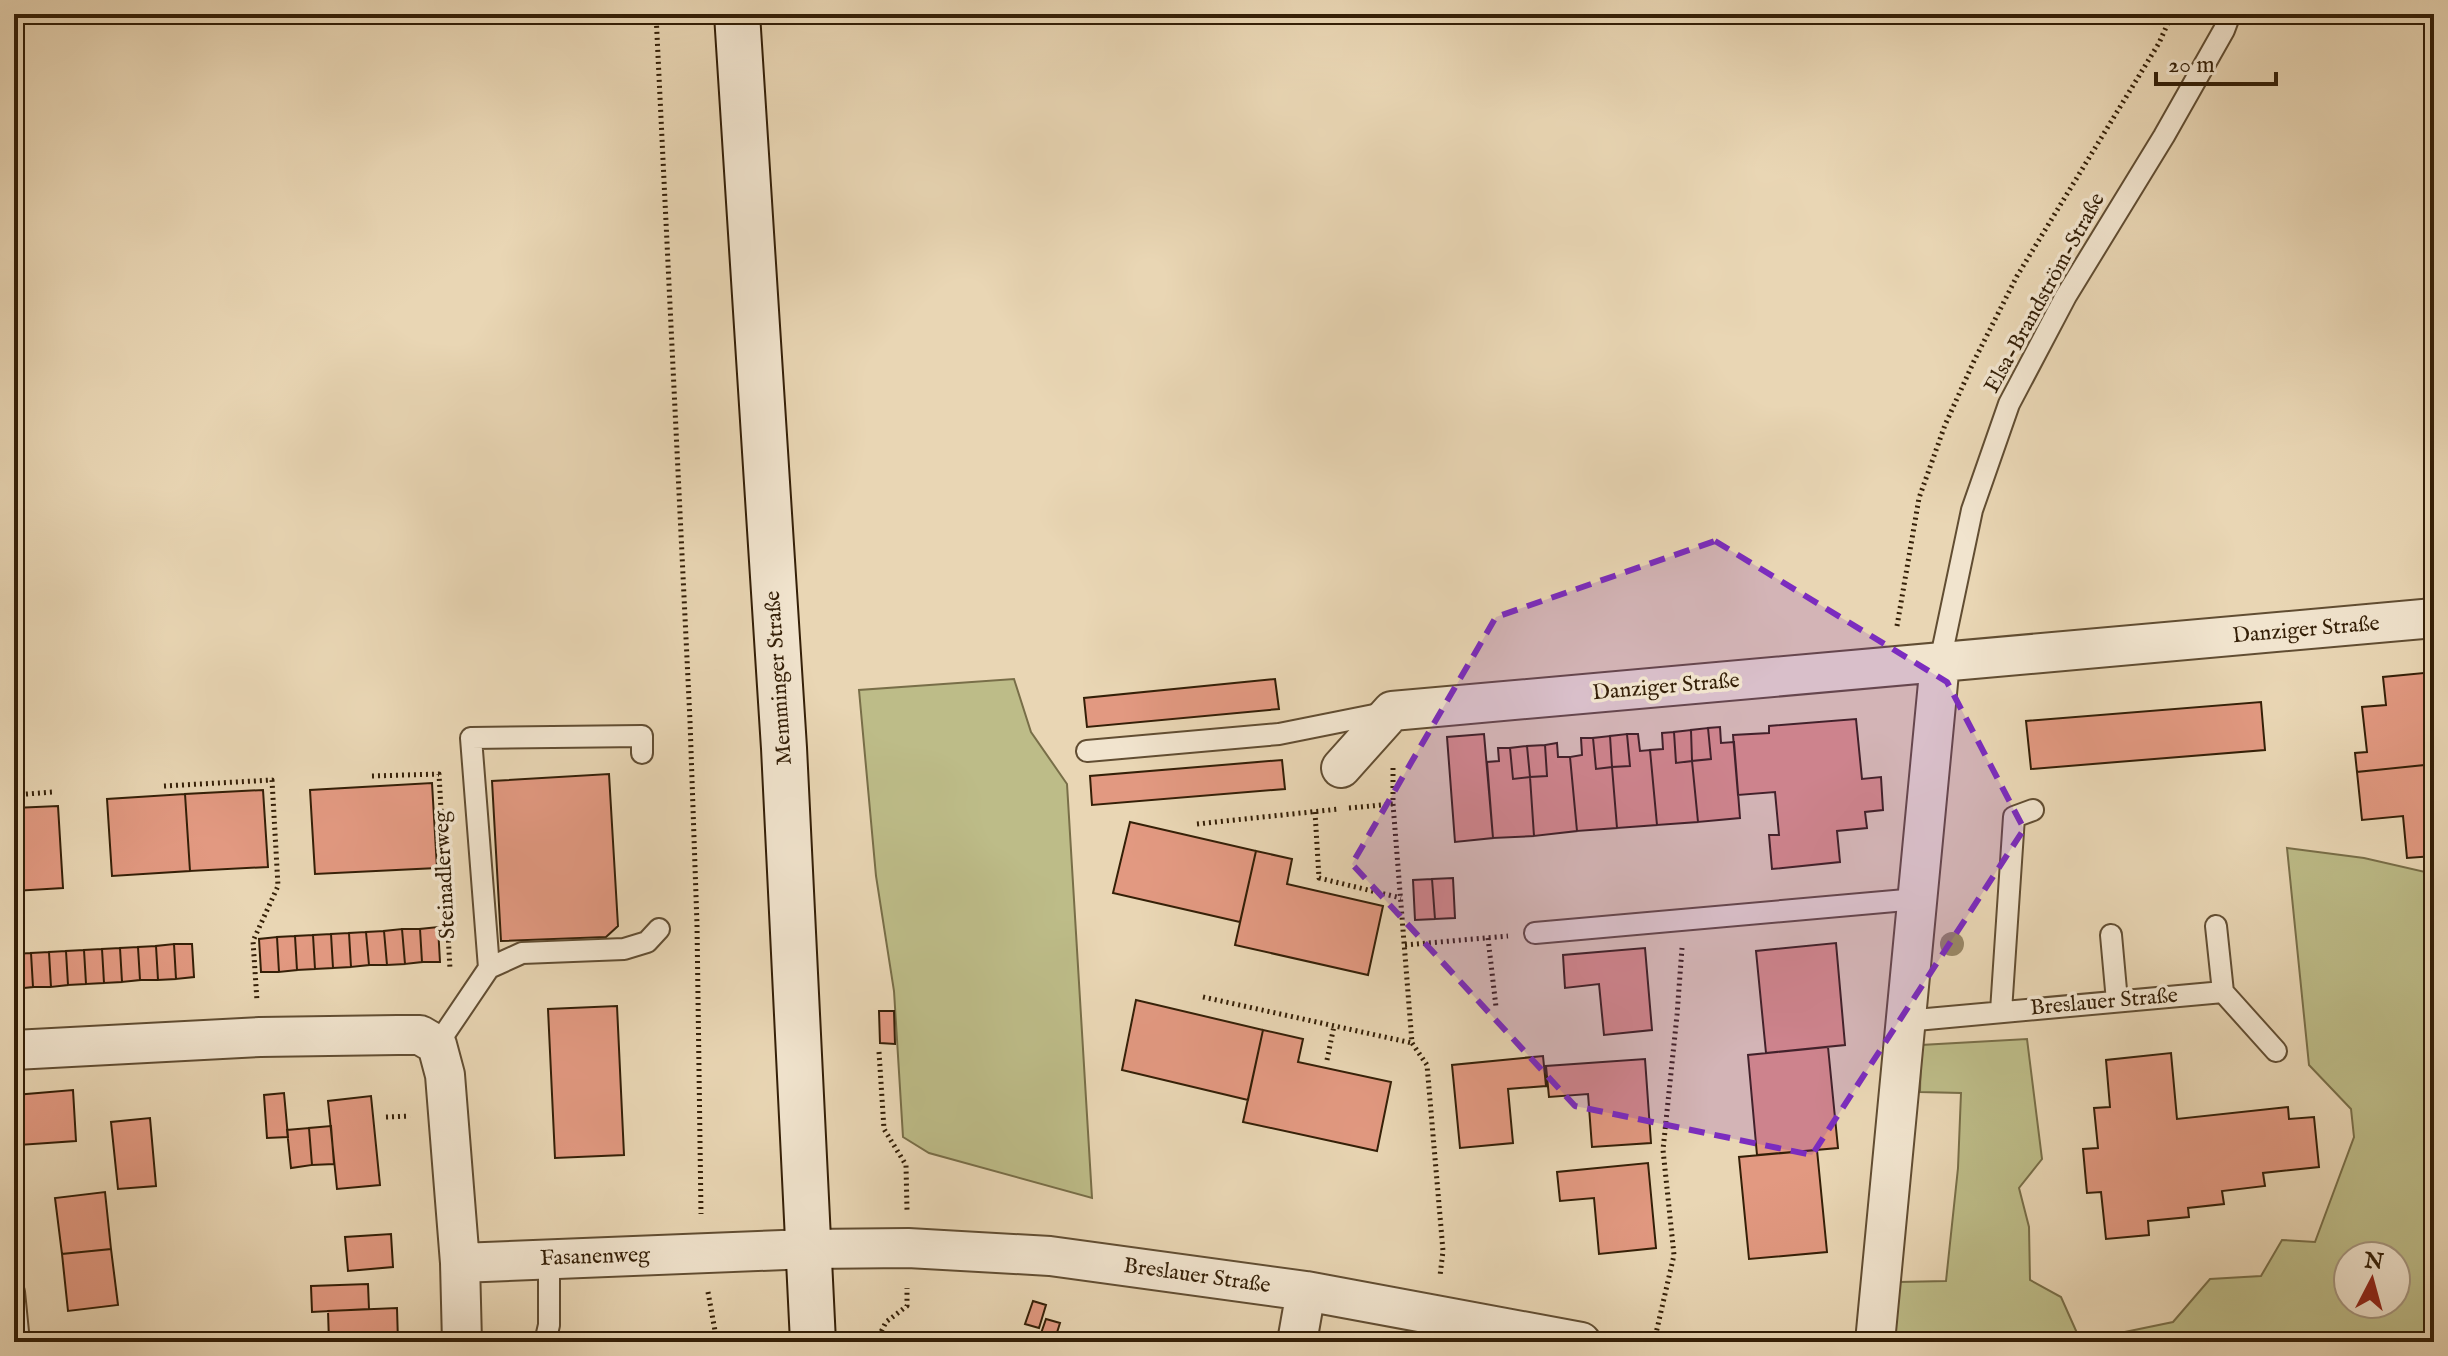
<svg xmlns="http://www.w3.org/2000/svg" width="2448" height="1356" font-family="'IM FELL English',serif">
<rect width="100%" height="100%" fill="#e9d6b4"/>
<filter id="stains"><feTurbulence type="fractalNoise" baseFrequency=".0025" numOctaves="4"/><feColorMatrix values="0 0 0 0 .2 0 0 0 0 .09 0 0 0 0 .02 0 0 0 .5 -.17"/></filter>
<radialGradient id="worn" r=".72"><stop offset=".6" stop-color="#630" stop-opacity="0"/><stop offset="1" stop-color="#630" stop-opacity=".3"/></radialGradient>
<!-- green -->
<path fill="#bdbc88" stroke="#786e48" stroke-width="2" fill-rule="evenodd" d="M 1014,679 L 1031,732 L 1067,784 L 1092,1198 L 929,1153 L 903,1137 L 894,991 L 876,876 L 859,690 Z
M 2287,848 L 2364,858 L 2434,874 L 2434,1342 L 1893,1342 L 1899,1282 L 1946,1281 L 1958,1168 L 1961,1093 L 1920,1092 L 1921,1045 L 2027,1039 L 2042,1159 L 2019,1188 L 2029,1227 L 2030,1280 L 2061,1297 L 2077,1333 L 2115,1334 L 2173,1322 L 2210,1279 L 2261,1276 L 2282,1240 L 2315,1242 L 2354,1137 L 2351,1109 L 2309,1065 ZM 2348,1256 L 2396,1256 L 2396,1304 L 2348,1304 Z"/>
<!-- building -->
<path fill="#e29981" stroke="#341f07" stroke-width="2" d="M 2434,672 L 2434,764 L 2357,772 L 2355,753 L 2367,752 L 2362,707 L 2386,705 L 2383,677 Z
M 1275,679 L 1279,709 L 1087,727 L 1084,698 Z
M 2261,702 L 2265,750 L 2031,769 L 2026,721 Z
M 1856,719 L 1862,779 L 1881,777 L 1883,810 L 1865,812 L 1867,828 L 1837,831 L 1840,862 L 1772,869 L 1769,835 L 1779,835 L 1775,792 L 1738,795 L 1733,735 L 1769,733 L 1769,726 Z
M 1720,727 L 1721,743 L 1734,742 L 1740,818 L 1698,822 L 1692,761 L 1711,759 L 1708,728 Z
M 1708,728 L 1711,759 L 1692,761 L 1691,730 Z
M 1691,730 L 1692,761 L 1676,763 L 1674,732 Z
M 1674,732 L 1676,763 L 1692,761 L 1698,822 L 1657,825 L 1650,750 L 1663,749 L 1662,733 Z
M 1484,734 L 1493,838 L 1455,842 L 1447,737 Z
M 1627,734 L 1638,734 L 1640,751 L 1650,750 L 1657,825 L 1617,828 L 1612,767 L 1630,766 Z
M 1627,734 L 1630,766 L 1612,767 L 1610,736 Z
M 1610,736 L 1612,767 L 1596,769 L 1593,738 Z
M 1581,738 L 1593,738 L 1596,769 L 1612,767 L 1617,828 L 1577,831 L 1570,757 L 1582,755 Z
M 1557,743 L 1558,757 L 1570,757 L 1577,831 L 1534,836 L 1530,777 L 1547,776 L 1545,745 Z
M 1545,745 L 1547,776 L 1530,777 L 1527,746 Z
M 1527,746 L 1530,777 L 1513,779 L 1510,748 Z
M 1498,748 L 1510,748 L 1513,779 L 1530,777 L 1534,836 L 1493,838 L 1487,762 L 1499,761 Z
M 1282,760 L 1285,789 L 1092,805 L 1090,776 Z
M 2434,764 L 2434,856 L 2407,858 L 2403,816 L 2362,820 L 2357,772 Z
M 609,774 L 618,926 L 606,937 L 501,941 L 492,781 Z
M 432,783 L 437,868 L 315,874 L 310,790 Z
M 263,790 L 268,867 L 190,871 L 185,794 Z
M 185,794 L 190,871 L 112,876 L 107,799 Z
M 58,806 L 63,888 L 14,891 L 14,808 Z
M 1130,822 L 1256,851 L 1240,922 L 1113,893 Z
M 1256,851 L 1292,859 L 1287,884 L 1383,906 L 1368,975 L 1235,945 Z
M 1453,878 L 1455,918 L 1435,919 L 1432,879 Z
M 1432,879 L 1435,919 L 1415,920 L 1413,880 Z
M 438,927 L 440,962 L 422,962 L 420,929 Z
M 402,929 L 405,964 L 387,965 L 384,931 Z
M 402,929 L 420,929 L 422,962 L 405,964 Z
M 384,931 L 387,965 L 369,965 L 366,932 Z
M 366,932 L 369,965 L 351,967 L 349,933 Z
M 349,933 L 351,967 L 333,968 L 331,934 Z
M 331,934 L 333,968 L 315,969 L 313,935 Z
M 313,935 L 315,969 L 297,970 L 295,936 Z
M 295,936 L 297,970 L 279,972 L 277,937 Z
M 277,937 L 279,972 L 261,972 L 259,939 Z
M 1836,943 L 1845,1045 L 1766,1053 L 1756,951 Z
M 174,944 L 176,979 L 158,980 L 156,946 Z
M 174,944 L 192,944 L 194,977 L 176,979 Z
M 156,946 L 158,980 L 140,980 L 138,947 Z
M 138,947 L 140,980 L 122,982 L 120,948 Z
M 120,948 L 122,982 L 104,983 L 102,949 Z
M 1645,948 L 1652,1030 L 1604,1035 L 1599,984 L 1565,988 L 1563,955 Z
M 102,949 L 104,983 L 86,984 L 84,950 Z
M 84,950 L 86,984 L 68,985 L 66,951 Z
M 66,951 L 68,985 L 51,987 L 49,952 Z
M 49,952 L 51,987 L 33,987 L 31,953 Z
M 31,953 L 33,987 L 15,989 L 14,954 Z
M 1136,1000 L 1263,1030 L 1248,1100 L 1122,1070 Z
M 617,1006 L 624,1155 L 555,1158 L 548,1009 Z
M 879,1011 L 894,1011 L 895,1044 L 880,1043 Z
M 1263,1030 L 1303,1039 L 1298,1062 L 1391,1082 L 1377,1151 L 1243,1122 Z
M 1828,1047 L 1838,1148 L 1757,1155 L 1748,1055 Z
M 2171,1053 L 2177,1119 L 2288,1107 L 2289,1119 L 2314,1117 L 2319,1167 L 2263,1173 L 2265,1186 L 2222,1191 L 2224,1204 L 2188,1208 L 2189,1217 L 2148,1221 L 2149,1235 L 2106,1239 L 2101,1192 L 2087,1193 L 2083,1149 L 2098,1148 L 2094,1108 L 2110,1107 L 2106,1060 Z
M 1543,1056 L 1546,1086 L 1508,1089 L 1513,1143 L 1460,1148 L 1452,1065 Z
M 1645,1059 L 1651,1143 L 1592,1147 L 1588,1094 L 1549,1097 L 1546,1066 Z
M 73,1090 L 76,1141 L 19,1145 L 15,1095 Z
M 284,1093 L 288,1137 L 267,1138 L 264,1095 Z
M 371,1096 L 380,1185 L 337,1189 L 328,1101 Z
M 150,1118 L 156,1186 L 118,1189 L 111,1122 Z
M 331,1126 L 334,1164 L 312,1165 L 309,1128 Z
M 309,1128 L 312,1165 L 291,1168 L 287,1130 Z
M 1817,1150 L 1827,1252 L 1749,1259 L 1739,1157 Z
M 1648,1163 L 1656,1248 L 1599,1254 L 1594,1198 L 1560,1201 L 1557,1172 Z
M 105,1192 L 111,1249 L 62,1254 L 55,1198 Z
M 391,1234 L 393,1267 L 348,1271 L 345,1237 Z
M 111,1249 L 118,1305 L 68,1311 L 62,1254 Z
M 368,1284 L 369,1309 L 312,1312 L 311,1286 Z
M 1033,1301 L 1046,1305 L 1039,1328 L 1025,1324 Z
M 397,1308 L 398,1342 L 329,1342 L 328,1311 Z
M 1046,1319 L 1060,1323 L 1054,1342 L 1038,1342 Z"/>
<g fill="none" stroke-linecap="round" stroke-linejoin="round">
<!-- service casing -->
<g stroke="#614d32" stroke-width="24">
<path id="service" d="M 1940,662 L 1972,510 L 2009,404 L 2066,296 L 2164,136 L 2224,30 L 2230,14
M 1087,751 L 1279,734 L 1384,713
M 2216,926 L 2223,992
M 1535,933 L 1917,899
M 2111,935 L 2117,1001
M 489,968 L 522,953 L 624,949 L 647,942 L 659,929
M 2001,1011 L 2014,817 L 2033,810
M 1905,1021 L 2223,992 L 2276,1051
M 437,1045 L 489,968 L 471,738 L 642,736 L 642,753
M 14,1292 L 19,1342
M 545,1342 L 549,1325 L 549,1259"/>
</g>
<!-- minor casing -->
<g stroke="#614d32" stroke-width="42">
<path id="minor" d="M 1341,768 L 1392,711 L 2434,618
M 14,1050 L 260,1037 L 398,1035 L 420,1035 L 437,1045 L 445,1075 L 460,1263 L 462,1342
M 460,1263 L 809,1249 L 908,1248 L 1050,1256 L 1306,1291 L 1581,1342
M 1297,1342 L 1306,1291
M 1875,1342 L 1940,662"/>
</g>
<!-- secondary casing -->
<g stroke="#341f07" stroke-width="48">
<path id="secondary" d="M 737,14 L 784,748 L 813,1342"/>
</g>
<!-- path -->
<path stroke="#341f07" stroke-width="5" stroke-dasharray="2 4" stroke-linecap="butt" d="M 656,14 L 690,721 L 697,925 L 701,1214
M 1897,626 L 1919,498 L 1945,425 L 1974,361 L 2017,276 L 2159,43 L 2172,14
M 1393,768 L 1393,804 L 1412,1043 L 1427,1065 L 1443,1251 L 1440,1276
M 372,776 L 439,774 L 450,969
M 164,786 L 272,780 L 278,886 L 253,941 L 257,1001
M 14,795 L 53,792
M 1349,808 L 1393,804
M 1315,812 L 1319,878 L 1401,898
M 1197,824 L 1339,809
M 1488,938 L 1496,1007
M 1405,945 L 1508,936
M 1203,997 L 1412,1043
M 879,1052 L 884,1129 L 906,1165 L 907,1210
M 1327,1060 L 1334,1026
M 386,1117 L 410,1116
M 708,1292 L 717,1342
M 876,1342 L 886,1322 L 907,1306 L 907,1288
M 1654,1342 L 1674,1255 L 1663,1150 L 1677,1015 L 1682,948"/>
<!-- service -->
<use href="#service" stroke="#f1e4ce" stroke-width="20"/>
<!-- minor -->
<use href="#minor" stroke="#f1e4ce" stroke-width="38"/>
<!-- secondary -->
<use href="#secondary" stroke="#f1e4ce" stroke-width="44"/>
</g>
<!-- trees -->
<circle fill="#988766" cx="1952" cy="944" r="12"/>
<!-- marked area -->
<path fill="#7b2cbf" fill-opacity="0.2" stroke="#7b2cbf" stroke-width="6" stroke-dasharray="16 10" stroke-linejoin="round" d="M 1715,541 L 1947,682 L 2024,829 L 1812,1155 L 1575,1106 L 1352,864 L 1496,617 Z"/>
<g text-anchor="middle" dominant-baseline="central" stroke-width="7" stroke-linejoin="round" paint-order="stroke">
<!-- street labels -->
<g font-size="22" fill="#341f07" stroke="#f1e4ce">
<text transform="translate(2045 293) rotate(-61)">Elsa-Brandström-Straße</text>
<text transform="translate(2306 630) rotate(-5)">Danziger Straße</text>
<text transform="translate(779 678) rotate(-94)">Memminger Straße</text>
<text transform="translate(1666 687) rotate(-5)">Danziger Straße</text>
<text transform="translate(445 875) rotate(-93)">Steinadlerweg</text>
<text transform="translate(2104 1002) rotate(-5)">Breslauer Straße</text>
<text transform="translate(595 1257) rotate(-2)">Fasanenweg</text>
<text transform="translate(1197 1276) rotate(8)">Breslauer Straße</text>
</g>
</g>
<!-- margin -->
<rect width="2448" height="1356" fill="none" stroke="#e9d6b4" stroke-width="48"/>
<rect x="16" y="16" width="2416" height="1324" fill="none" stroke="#341f07" stroke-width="4"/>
<rect x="24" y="24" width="2400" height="1308" fill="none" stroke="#341f07" stroke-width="2"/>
<!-- north arrow -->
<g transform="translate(2372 1280) rotate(6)"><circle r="38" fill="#f1e4ce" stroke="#a5957e" stroke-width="2"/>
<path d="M0-6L14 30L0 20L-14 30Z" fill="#8f2418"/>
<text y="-12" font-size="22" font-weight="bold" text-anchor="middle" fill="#341f07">N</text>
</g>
<!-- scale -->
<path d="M2156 72v12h120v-12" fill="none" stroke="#341f07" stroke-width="4"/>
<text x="2168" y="72" font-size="24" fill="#341f07" stroke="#f1e4ce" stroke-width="6" paint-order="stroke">20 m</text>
<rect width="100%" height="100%" filter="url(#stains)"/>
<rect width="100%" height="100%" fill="url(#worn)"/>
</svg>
